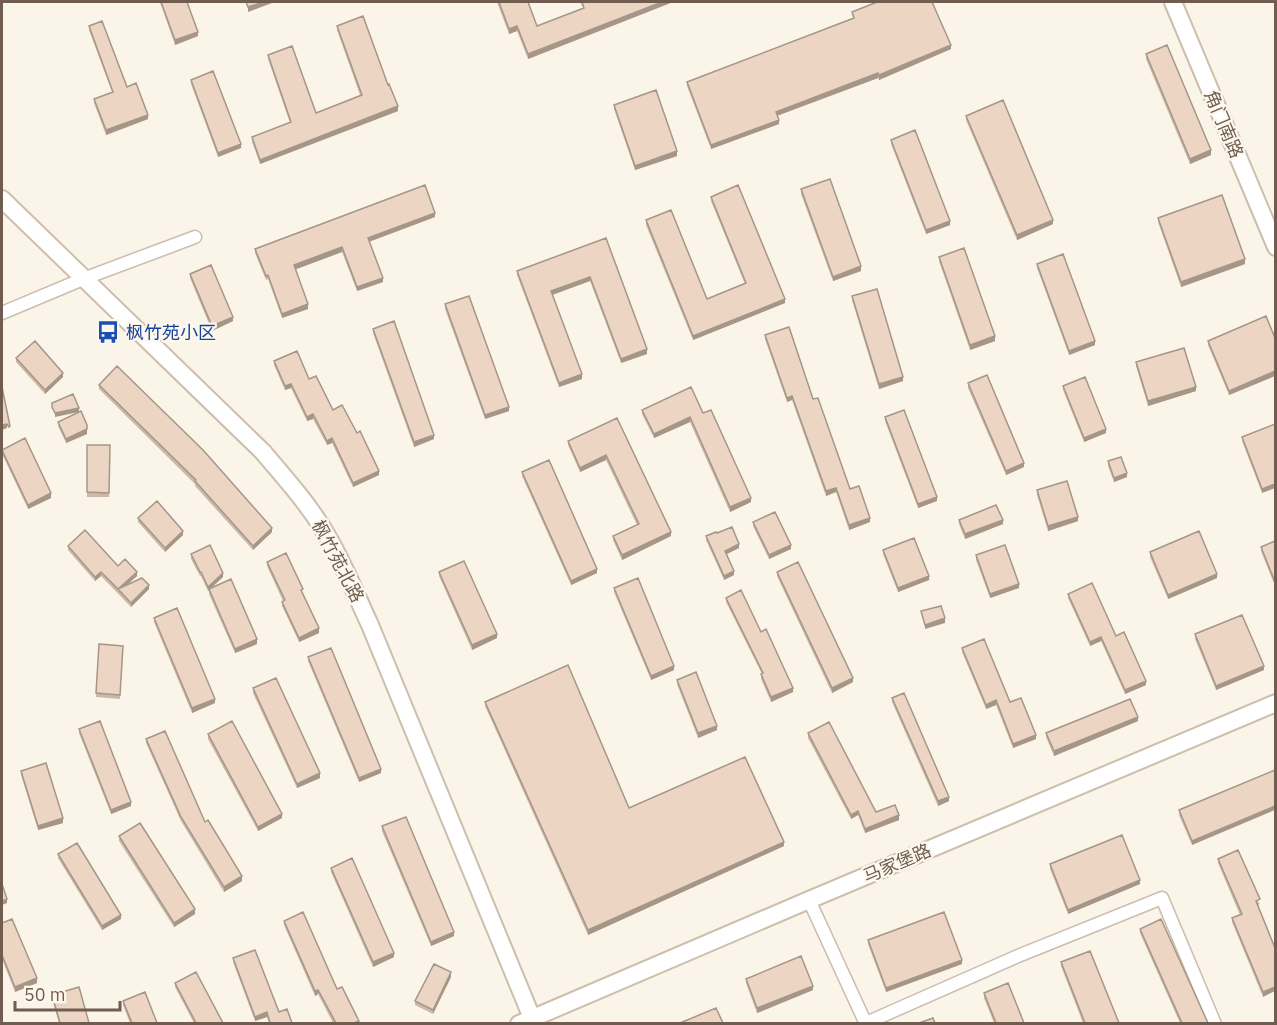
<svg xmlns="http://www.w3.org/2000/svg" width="1277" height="1025" font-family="'IBM Plex Sans','Noto Sans SC',sans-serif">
<rect width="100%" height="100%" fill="#faf4e9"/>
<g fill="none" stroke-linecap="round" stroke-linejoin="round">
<!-- street casing -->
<g stroke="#cbbdb0" stroke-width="15">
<path id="street" d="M 2,313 L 83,279 L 195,237
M 809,900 L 866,1024
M 866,1023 L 1018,956 L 1162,898 L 1215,1024"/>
</g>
<!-- secondary casing -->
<g stroke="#cdbead" stroke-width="20">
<path id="secondary" d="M 1173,2 L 1276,247
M 2,199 L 263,452 C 284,477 306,501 323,529 C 342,559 355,593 370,625 L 532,1018
M 519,1024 L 809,900 L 1276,703"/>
</g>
<!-- street -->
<use href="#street" stroke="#fff" stroke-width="12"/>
<!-- secondary -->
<use href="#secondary" stroke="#fff" stroke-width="16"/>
</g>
<!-- wall -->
<path fill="#cbb8a8" d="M 160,2 L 187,2 L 198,36 L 175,45 Z
M 497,2 L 528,2 L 537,26 L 583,8 L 580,2 L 673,2 L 528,59 L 517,31 L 509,34 Z
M 852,12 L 951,49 L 879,80 L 878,78 L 777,116 L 779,124 L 711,149 L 687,86 L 687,82 L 853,18 Z
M 89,26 L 148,119 L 106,135 L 94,103 L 94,99 L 112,92 L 89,30 Z
M 337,26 L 398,111 L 260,164 L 252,142 L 252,137 L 290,123 L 268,59 L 268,55 L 316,113 L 360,95 L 337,30 Z
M 1146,54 L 1211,155 L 1190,164 L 1146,59 Z
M 191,80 L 241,148 L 218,157 L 191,84 Z
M 614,105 L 677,156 L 635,170 L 614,109 Z
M 966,116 L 1053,224 L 1017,240 L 966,120 Z
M 891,140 L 950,225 L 926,234 L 891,144 Z
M 801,189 L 861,271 L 833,281 L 801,194 Z
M 711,197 L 785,303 L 693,340 L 646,225 L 646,220 L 707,299 L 745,284 L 711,201 Z
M 435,217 L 369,242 L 383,282 L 357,291 L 342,252 L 296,269 L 308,309 L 282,318 L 268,279 L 266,280 L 255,253 L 255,249 Z
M 1158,218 L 1245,264 L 1181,287 L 1158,222 Z
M 606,238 L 647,354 L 621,363 L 590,281 L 553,295 L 582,379 L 559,387 L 517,275 L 517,271 Z
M 939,257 L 995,341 L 970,350 L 939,261 Z
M 1037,264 L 1095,345 L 1069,355 L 1037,268 Z
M 190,274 L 233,321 L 212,331 L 190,278 Z
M 852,296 L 903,381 L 879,389 L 852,300 Z
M 445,304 L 509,411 L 485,419 L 445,309 Z
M 373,329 L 434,439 L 414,447 L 373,333 Z
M 765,335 L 813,399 L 850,489 L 870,522 L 849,530 L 836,492 L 826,496 L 792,400 L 787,402 L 765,339 Z
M 1275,338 L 1275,376 L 1229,395 L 1208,345 L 1208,341 Z
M 16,358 L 63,377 L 45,394 L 16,362 Z
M 274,361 L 309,379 L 333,410 L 379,475 L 353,487 L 332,443 L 327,445 L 313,419 L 307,421 L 291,388 L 285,390 L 274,365 Z
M 1136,362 L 1196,391 L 1148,406 L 1136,366 Z
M 968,383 L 1024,467 L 1006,475 L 968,388 Z
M 99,385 L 272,532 L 253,550 L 195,486 L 195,484 L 99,389 Z
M 1063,386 L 1106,433 L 1084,442 L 1063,390 Z
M 642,410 L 703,413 L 751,502 L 730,512 L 690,422 L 654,438 L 642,414 Z
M 885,417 L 937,501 L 918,508 L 885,421 Z
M 617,418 L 671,536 L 622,560 L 613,540 L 613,536 L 637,525 L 606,460 L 580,472 L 568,445 L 568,441 Z
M 58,422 L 87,434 L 66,443 L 58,426 Z
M 1275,424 L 1262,493 L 1242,441 L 1242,437 Z
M 87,445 L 110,445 L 109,497 L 87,497 Z
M 2,449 L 51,498 L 28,509 L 2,454 Z
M 1108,461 L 1127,477 L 1114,482 L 1108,466 Z
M 522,472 L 597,573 L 571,585 L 522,476 Z
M 1037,490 L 1078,521 L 1048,531 L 1037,495 Z
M 138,518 L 183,535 L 165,552 L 138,522 Z
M 959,520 L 1003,524 L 965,539 L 959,524 Z
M 753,522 L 791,549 L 769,559 L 753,526 Z
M 717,533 L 739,548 L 726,554 L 734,575 L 724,580 L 706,540 L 706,536 Z
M 1275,541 L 1275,586 L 1261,551 L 1261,547 Z
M 68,546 L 118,566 L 137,576 L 126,585 L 149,589 L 131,607 L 101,576 L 95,581 L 68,550 Z
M 883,550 L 929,580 L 898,592 L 883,554 Z
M 1150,552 L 1217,578 L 1168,599 L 1150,557 Z
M 191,554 L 223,577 L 210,589 L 257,644 L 235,653 L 209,594 L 209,590 L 208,591 L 201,576 L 200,576 L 191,559 Z
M 976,555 L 1019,588 L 990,598 L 976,560 Z
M 267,562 L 303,593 L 302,593 L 319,633 L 299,642 L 282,606 L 282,602 L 283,601 L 267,566 Z
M 439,572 L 497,638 L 472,650 L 439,576 Z
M 777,572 L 853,682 L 832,693 L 777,576 Z
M 614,588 L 674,670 L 651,680 L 614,592 Z
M 1068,594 L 1116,636 L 1146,685 L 1125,694 L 1101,641 L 1090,646 L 1068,598 Z
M 726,598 L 761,632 L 793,692 L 771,702 L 761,679 L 761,674 L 762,674 L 726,602 Z
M 154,618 L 215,703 L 192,713 L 154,622 Z
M 1195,634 L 1264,670 L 1216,690 L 1195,639 Z
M 99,644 L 123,646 L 120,699 L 96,697 Z
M 962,648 L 1010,702 L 1036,739 L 1013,748 L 996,705 L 986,709 L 962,652 Z
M 308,657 L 381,773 L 359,782 L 308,661 Z
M 677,680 L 717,730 L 698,738 L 677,684 Z
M 253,688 L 320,778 L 297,788 L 253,693 Z
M 892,698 L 949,801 L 938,806 L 892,702 Z
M 485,702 L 629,808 L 784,846 L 588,935 L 485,706 Z
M 1138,721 L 1054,756 L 1046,737 L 1046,733 Z
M 79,729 L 131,806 L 111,814 L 79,733 Z
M 808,733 L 876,812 L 899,820 L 865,833 L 858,815 L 851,819 L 808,738 Z
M 208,734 L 282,818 L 258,831 L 208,739 Z
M 146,739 L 205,822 L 242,881 L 224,892 L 181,821 L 146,743 Z
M 1275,770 L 1192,845 L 1179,815 L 1179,810 Z
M 21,771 L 63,823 L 38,830 L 21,775 Z
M 382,826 L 454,936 L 431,946 L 382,831 Z
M 119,836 L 195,914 L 174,927 L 119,841 Z
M 58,854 L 121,919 L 102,930 L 58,858 Z
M 1218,859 L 1260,904 L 1258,905 L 1275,948 L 1263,997 L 1232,922 L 1232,918 L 1240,915 L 1218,863 Z
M 1050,864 L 1140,884 L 1068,914 L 1050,869 Z
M 331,868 L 394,957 L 373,967 L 331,872 Z
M 284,921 L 337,989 L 359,1023 L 333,1023 L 318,994 L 315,996 L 284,925 Z
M 2,923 L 37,983 L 15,992 L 2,959 Z
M 1140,929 L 1208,1023 L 1180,1023 L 1140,933 Z
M 868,940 L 962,964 L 886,992 L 868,944 Z
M 233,958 L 279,1012 L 292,1023 L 269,1023 L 267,1017 L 255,1021 L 233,962 Z
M 1061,962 L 1119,1023 L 1083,1023 L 1061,966 Z
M 451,977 L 433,1014 L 415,1005 L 415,1001 Z
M 746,979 L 813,990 L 757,1013 L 746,983 Z
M 175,983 L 223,1023 L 194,1023 L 175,987 Z
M 984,993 L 1024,1023 L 994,1023 L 984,998 Z
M 52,995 L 89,1023 L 59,1023 L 52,999 Z
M 123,1001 L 157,1023 L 130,1023 L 123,1005 Z"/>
<!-- shaded-wall -->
<path fill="#a59688" d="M 264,2 L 272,2 L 272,3 L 248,12 L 248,7 Z
M 662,2 L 673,2 L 528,59 L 528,54 Z
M 517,26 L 517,31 L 509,34 L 509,29 Z
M 198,32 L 198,36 L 175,45 L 175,40 Z
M 951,45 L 951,49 L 879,80 L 879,75 Z
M 878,73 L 878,78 L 776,116 L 776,112 Z
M 398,106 L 398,111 L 260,164 L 260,160 Z
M 148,115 L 148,119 L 106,135 L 106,130 Z
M 779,120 L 779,124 L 711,149 L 711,145 Z
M 241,144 L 241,148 L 218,157 L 218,153 Z
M 1211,150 L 1211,155 L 1190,164 L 1190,159 Z
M 677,151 L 677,156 L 635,170 L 635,166 Z
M 435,213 L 435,217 L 368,242 L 368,238 Z
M 1053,220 L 1053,224 L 1017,240 L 1017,235 Z
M 950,221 L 950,225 L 926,234 L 926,230 Z
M 342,247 L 342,252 L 294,270 L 294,265 Z
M 1245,259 L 1245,264 L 1181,287 L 1181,282 Z
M 861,266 L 861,271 L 833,281 L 833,277 Z
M 590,277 L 590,281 L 551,295 L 551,291 Z
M 383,278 L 383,282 L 357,291 L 357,287 Z
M 785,299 L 785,303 L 693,340 L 693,336 Z
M 308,304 L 308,309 L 282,318 L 282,314 Z
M 233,317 L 233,321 L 212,331 L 212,326 Z
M 995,336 L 995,341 L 970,350 L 970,345 Z
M 1095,341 L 1095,345 L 1069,355 L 1069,351 Z
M 647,349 L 647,354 L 621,363 L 621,359 Z
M 1275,371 L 1275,376 L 1229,395 L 1229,391 Z
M 63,373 L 63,377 L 45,394 L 45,390 Z
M 582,374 L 582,379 L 559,387 L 559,383 Z
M 903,377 L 903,381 L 879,389 L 879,384 Z
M 291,384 L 291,388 L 285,390 L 285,386 Z
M 1196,387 L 1196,391 L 1148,406 L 1148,401 Z
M 792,396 L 792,400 L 787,402 L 787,398 Z
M 509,407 L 509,411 L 485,419 L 485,415 Z
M 79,408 L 79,412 L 55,417 L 55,413 Z
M 313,414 L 313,419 L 307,421 L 307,417 Z
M 690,417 L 690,422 L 654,438 L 654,434 Z
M 7,424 L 7,428 L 2,430 L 2,425 Z
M 87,429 L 87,434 L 66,443 L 66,439 Z
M 1106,429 L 1106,433 L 1084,442 L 1084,438 Z
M 434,435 L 434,439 L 414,447 L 414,442 Z
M 332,438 L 332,443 L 327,445 L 327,441 Z
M 606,455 L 606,460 L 580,472 L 580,468 Z
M 1024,463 L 1024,467 L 1006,475 L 1006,471 Z
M 379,471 L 379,475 L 353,487 L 353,483 Z
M 1127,473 L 1127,477 L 1114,482 L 1114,478 Z
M 1275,484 L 1275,488 L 1262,493 L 1262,489 Z
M 836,488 L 836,492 L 826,496 L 826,491 Z
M 51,493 L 51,498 L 28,509 L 28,505 Z
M 937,497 L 937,501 L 918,508 L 918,504 Z
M 751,498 L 751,502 L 730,512 L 730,507 Z
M 1078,517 L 1078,521 L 1048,531 L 1048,526 Z
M 870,518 L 870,522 L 849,530 L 849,525 Z
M 1003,520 L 1003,524 L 965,539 L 965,534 Z
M 272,528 L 272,532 L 253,550 L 253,546 Z
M 183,531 L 183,535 L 165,552 L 165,548 Z
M 671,532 L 671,536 L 622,560 L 622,555 Z
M 739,544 L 739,548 L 725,555 L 725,551 Z
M 791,545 L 791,549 L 769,559 L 769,555 Z
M 597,569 L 597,573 L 571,585 L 571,581 Z
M 734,571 L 734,575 L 724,580 L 724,576 Z
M 101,572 L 101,576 L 95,581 L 95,577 Z
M 137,572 L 137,576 L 120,591 L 118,589 L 118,593 L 118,589 Z
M 223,573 L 223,577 L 208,591 L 208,587 Z
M 1217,574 L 1217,578 L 1168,599 L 1168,595 Z
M 929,576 L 929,580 L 898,592 L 898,588 Z
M 1019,584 L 1019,588 L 990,598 L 990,594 Z
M 149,585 L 149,589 L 131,607 L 131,603 Z
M 945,618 L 945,623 L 925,629 L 925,625 Z
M 319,628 L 319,633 L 299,642 L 299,638 Z
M 497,634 L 497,638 L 472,650 L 472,645 Z
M 1101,637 L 1101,641 L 1090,646 L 1090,642 Z
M 257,639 L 257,644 L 235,653 L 235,649 Z
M 674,666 L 674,670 L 651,680 L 651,676 Z
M 1264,666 L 1264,670 L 1216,690 L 1216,686 Z
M 853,678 L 853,682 L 832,693 L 832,688 Z
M 1146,681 L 1146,685 L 1125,694 L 1125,690 Z
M 793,688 L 793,692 L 771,702 L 771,697 Z
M 215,699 L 215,703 L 192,713 L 192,708 Z
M 996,700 L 996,705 L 986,709 L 986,705 Z
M 1138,717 L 1138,721 L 1054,756 L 1054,751 Z
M 717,726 L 717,730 L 698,738 L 698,733 Z
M 1036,735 L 1036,739 L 1013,748 L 1013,744 Z
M 381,769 L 381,773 L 359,782 L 359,778 Z
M 320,773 L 320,778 L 297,788 L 297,784 Z
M 949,797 L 949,801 L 938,806 L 938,801 Z
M 131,802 L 131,806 L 111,814 L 111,810 Z
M 1275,806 L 1275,810 L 1192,845 L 1192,841 Z
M 858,811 L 858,815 L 851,819 L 851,815 Z
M 282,814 L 282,818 L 258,831 L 258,827 Z
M 899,815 L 899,820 L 865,833 L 865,829 Z
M 63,818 L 63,823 L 38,830 L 38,826 Z
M 784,842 L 784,846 L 588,935 L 588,930 Z
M 242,876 L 242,881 L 224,892 L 224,887 Z
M 1140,880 L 1140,884 L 1068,914 L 1068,910 Z
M 7,899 L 7,903 L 2,905 L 2,901 Z
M 195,909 L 195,914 L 174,927 L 174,923 Z
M 121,915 L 121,919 L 102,930 L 102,926 Z
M 454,932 L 454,936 L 431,946 L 431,942 Z
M 394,953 L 394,957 L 373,967 L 373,962 Z
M 962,960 L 962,964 L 886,992 L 886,988 Z
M 451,972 L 451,977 L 433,1014 L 433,1010 Z
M 37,978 L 37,983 L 15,992 L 15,987 Z
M 813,986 L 813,990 L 757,1013 L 757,1008 Z
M 1275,987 L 1275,991 L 1263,997 L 1263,992 Z
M 318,990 L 318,994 L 315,996 L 315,991 Z
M 267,1012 L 267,1017 L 255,1021 L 255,1017 Z"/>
<!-- building -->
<path fill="#ecd6c3" stroke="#a59688" stroke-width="1.5" d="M 161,2 L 187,2 L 198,32 L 175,40 Z
M 246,2 L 264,2 L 248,7 Z
M 499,2 L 528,2 L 537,26 L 584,8 L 582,2 L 662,2 L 528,54 L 517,26 L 509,29 Z
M 877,2 L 932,2 L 951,45 L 879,75 L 878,73 L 776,112 L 779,120 L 711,145 L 687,82 L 854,18 L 852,12 Z
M 363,16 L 388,85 L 389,84 L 398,106 L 260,160 L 252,137 L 291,122 L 268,55 L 292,46 L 316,113 L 362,95 L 337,26 Z
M 102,21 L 127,87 L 136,83 L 148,115 L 106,130 L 94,99 L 113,92 L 89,26 Z
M 1167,45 L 1211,150 L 1190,159 L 1146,54 Z
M 213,71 L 241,144 L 218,153 L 191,80 Z
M 656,90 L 677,151 L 635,166 L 614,105 Z
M 1003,100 L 1053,220 L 1017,235 L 966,116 Z
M 915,130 L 950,221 L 926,230 L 891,140 Z
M 830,179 L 861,266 L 833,277 L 801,189 Z
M 425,185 L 435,213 L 368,238 L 383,278 L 357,287 L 342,247 L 294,265 L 308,304 L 282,314 L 268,275 L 266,276 L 255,249 Z
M 738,185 L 785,299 L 693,336 L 646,220 L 671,210 L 707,299 L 746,283 L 711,197 Z
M 1222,195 L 1245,259 L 1181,282 L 1158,218 Z
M 606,238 L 647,349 L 621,359 L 590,277 L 551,291 L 582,374 L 559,383 L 517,271 Z
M 964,248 L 995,336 L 970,345 L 939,257 Z
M 1063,254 L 1095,341 L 1069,351 L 1037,264 Z
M 211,265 L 233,317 L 212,326 L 190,274 Z
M 877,289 L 903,377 L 879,384 L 852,296 Z
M 469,296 L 509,407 L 485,415 L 445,304 Z
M 1266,316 L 1275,338 L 1275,371 L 1229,391 L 1208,341 Z
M 394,321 L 434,435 L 414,442 L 373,329 Z
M 789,327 L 813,399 L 818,398 L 850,489 L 859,486 L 870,518 L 849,525 L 836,488 L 826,491 L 792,396 L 787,398 L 765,335 Z
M 35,341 L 63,373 L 45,390 L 16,358 Z
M 1184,348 L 1196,387 L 1148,401 L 1136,362 Z
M 297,351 L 309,379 L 316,376 L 333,410 L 342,405 L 357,433 L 360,431 L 379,471 L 353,483 L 332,438 L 327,441 L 313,414 L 307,417 L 291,384 L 285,386 L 274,361 Z
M 117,366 L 203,450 L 272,528 L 253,546 L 195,481 L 196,480 L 99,385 Z
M 987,375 L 1024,463 L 1006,471 L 968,383 Z
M 1085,377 L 1106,429 L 1084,438 L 1063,386 Z
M 2,387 L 10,426 L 9,427 L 7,424 L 2,425 Z
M 691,387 L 703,413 L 711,410 L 751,498 L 730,507 L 690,417 L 654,434 L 642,410 Z
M 73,394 L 79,408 L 55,413 L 52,407 L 52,403 Z
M 904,410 L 937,497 L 918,504 L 885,417 Z
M 81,411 L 87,425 L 87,429 L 66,439 L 58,422 Z
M 617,418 L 671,532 L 622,555 L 613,536 L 639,524 L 606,455 L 580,468 L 568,441 Z
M 1275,424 L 1275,484 L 1262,489 L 1242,437 Z
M 25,438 L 51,493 L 28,505 L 2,450 Z
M 87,445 L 110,445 L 109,493 L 87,492 Z
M 1121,457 L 1127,473 L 1114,478 L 1108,461 Z
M 549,460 L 597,569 L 571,581 L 522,472 Z
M 1067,481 L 1078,517 L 1048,526 L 1037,490 Z
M 157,501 L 183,531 L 165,548 L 138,518 Z
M 996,505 L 1003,520 L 965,534 L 959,520 Z
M 775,512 L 791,545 L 769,555 L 753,522 Z
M 732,527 L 739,544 L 725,551 L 734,571 L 724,576 L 706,536 L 716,532 L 717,533 Z
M 85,530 L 118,566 L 125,559 L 137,572 L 118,589 L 101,572 L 95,577 L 68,546 Z
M 1199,531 L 1217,574 L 1168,595 L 1150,552 Z
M 914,538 L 929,576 L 898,588 L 883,550 Z
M 1275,541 L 1275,582 L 1261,547 Z
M 210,545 L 223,573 L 208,587 L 201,572 L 200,572 L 191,554 Z
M 1005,545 L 1019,584 L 990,594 L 976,555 Z
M 286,553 L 303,589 L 301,590 L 319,628 L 299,638 L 282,602 L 285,600 L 267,562 Z
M 464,561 L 497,634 L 472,645 L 439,572 Z
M 798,562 L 853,678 L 832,688 L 777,572 Z
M 142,578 L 149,585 L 131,603 L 118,589 Z
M 638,578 L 674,666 L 651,676 L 614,588 Z
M 231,579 L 257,639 L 235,649 L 209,589 Z
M 1092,583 L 1116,636 L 1124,632 L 1146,681 L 1125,690 L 1101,637 L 1090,642 L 1068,594 Z
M 741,590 L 761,632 L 766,629 L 793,688 L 771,697 L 761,674 L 763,673 L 726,598 Z
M 941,606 L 945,618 L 925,625 L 921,611 Z
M 177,608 L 215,699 L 192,708 L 154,618 Z
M 1242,615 L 1264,666 L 1216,686 L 1195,634 Z
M 984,639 L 1010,702 L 1021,698 L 1036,735 L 1013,744 L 996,700 L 986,705 L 962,648 Z
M 99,644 L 123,646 L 120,695 L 96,693 Z
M 331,648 L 381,769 L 359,778 L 308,657 Z
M 568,665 L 629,808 L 745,757 L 784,842 L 588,930 L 485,702 Z
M 696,672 L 717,726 L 698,733 L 677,680 Z
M 276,678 L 320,773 L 297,784 L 253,688 Z
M 904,693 L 949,797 L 938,801 L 892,698 Z
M 1130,699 L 1138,717 L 1054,751 L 1046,733 Z
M 100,721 L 131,802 L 111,810 L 79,729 Z
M 232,721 L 282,814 L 258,827 L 208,734 Z
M 829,722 L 876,812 L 895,805 L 899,815 L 865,829 L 858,811 L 851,815 L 808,733 Z
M 165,731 L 205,822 L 208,820 L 242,876 L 224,887 L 181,817 L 146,739 Z
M 46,763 L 63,818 L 38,826 L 21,771 Z
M 1275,770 L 1275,806 L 1192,841 L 1179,810 Z
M 406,817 L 454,932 L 431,942 L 382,826 Z
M 140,823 L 195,909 L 174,923 L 119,836 Z
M 1122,835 L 1140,880 L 1068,910 L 1050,864 Z
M 77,843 L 121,915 L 102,926 L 58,854 Z
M 1238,850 L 1260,899 L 1256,901 L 1275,948 L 1275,987 L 1263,992 L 1232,918 L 1242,914 L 1218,859 Z
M 352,858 L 394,953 L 373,962 L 331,868 Z
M 2,884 L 7,899 L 2,901 Z
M 303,912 L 337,989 L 342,987 L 359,1021 L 354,1023 L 336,1023 L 318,990 L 315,991 L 284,921 Z
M 944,912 L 962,960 L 886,988 L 868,940 Z
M 12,919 L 37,978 L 15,987 L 2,955 L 2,923 Z
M 1161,919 L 1208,1023 L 1182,1023 L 1140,929 Z
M 255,950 L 279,1012 L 287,1009 L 292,1023 L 270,1023 L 267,1012 L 255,1017 L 233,958 Z
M 1090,951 L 1119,1023 L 1085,1023 L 1061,962 Z
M 801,956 L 813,986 L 757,1008 L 746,979 Z
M 434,964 L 451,972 L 433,1010 L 415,1001 Z
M 196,972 L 223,1023 L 196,1023 L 175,983 Z
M 1008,983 L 1024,1023 L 996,1023 L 984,993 Z
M 79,987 L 89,1023 L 60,1023 L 52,995 Z
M 145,992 L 157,1023 L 132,1023 L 123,1001 Z
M 716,1008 L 723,1023 L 680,1023 Z
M 933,1018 L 935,1023 L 919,1023 Z"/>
<!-- icons -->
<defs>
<g id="bus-bare" transform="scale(1.8)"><path d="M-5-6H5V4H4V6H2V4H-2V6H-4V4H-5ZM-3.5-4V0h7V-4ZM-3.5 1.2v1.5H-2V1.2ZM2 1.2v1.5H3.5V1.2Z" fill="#1a4fb4" stroke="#fdf8ee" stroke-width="2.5" paint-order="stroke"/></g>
</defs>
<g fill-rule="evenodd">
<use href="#bus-bare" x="108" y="332"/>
</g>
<g text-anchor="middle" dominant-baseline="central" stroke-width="4.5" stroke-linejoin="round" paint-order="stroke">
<!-- street labels -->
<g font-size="18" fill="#715d4f" stroke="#fdf8ee">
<text transform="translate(1224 124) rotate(67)">角门南路</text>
<text transform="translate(338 561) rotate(62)">枫竹苑北路</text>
<text transform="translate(897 863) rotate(-23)">马家堡路</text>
</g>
<!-- transit labels -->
<g font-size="18" fill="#164399" stroke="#fdf8ee" text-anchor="start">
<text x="126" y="332">枫竹苑小区</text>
</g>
</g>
<!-- border -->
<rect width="1277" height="1025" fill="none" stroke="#715d4f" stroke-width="6"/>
<!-- scale -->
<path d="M15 1001v9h105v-9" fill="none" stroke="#715d4f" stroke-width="3"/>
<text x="24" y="1001" font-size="18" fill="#715d4f" stroke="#fdf8ee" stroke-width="4.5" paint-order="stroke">50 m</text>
</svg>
